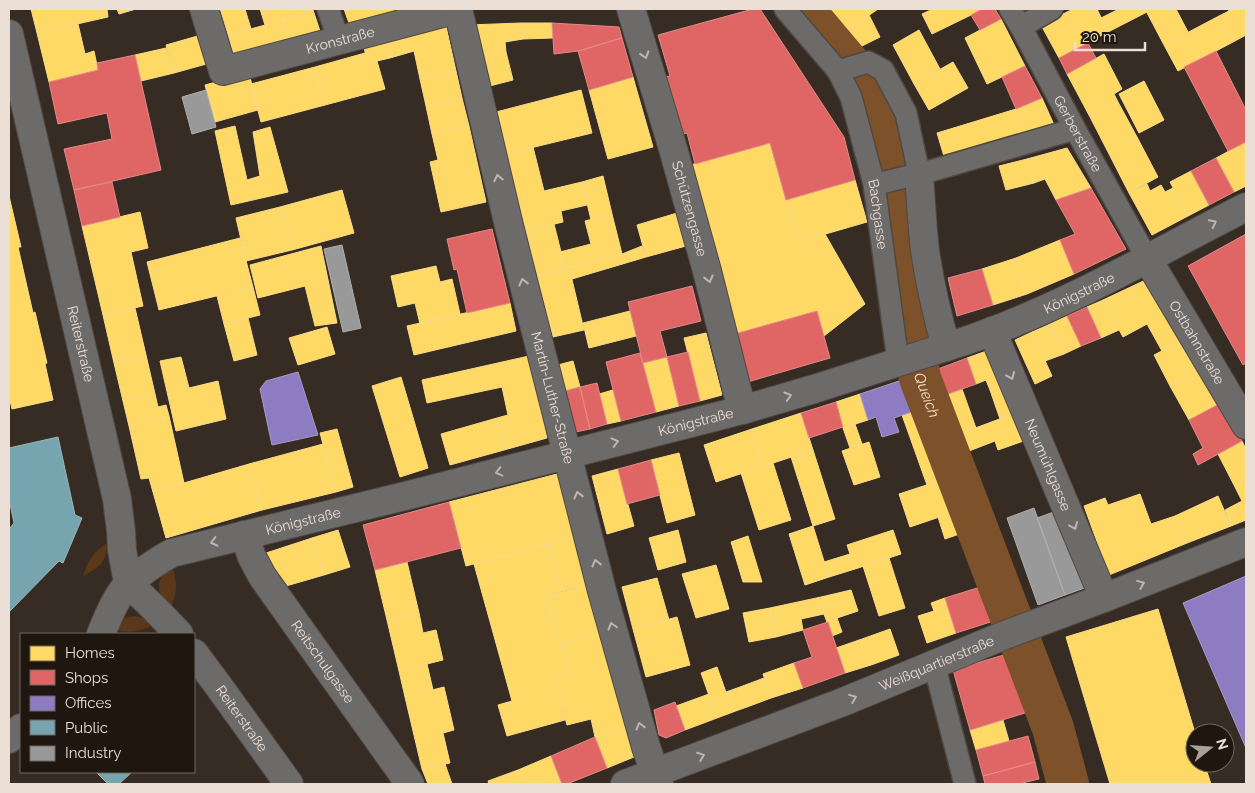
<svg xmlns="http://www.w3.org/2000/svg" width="1255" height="793" font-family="Raleway,sans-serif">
<rect width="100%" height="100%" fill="#362c24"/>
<!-- green -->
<path fill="#5a3819" d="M 107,543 C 107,563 99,567 83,576 C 87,562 94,551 107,543 Z
M 172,565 C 177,579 178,593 171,606 C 169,603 164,600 162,597 C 154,583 163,574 172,565 Z
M 135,616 L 144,618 L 154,624 C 143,631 130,634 117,630 L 123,618 Z"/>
<!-- homes -->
<path fill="#ffd966" stroke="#f9da87" d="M 31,9 L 107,9 L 108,17 L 37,33 Z
M 117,9 L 136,9 L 119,14 Z
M 220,9 L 245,9 L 251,29 L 228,35 Z
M 260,9 L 280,9 L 284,20 L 265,25 Z
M 280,9 L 312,9 L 313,10 L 284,20 Z
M 344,9 L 399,9 L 400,13 L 350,26 Z
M 818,9 L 840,9 L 828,21 Z
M 840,9 L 878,9 L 841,35 L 828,21 Z
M 933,9 L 968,9 L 971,15 L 932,34 L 922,14 Z
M 968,9 L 982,9 L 971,15 Z
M 1073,9 L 1097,9 L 1108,32 L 1059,58 L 1041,25 Z
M 1119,9 L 1145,9 L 1147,12 L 1108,32 L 1101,18 Z
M 1145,9 L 1176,9 L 1188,32 L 1164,45 Z
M 1228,9 L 1246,9 L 1246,35 L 1233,42 L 1219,16 L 1229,11 Z
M 313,10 L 321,34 L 292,43 L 284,20 Z
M 869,15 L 880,37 L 854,50 L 841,35 Z
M 1219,16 L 1233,42 L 1178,71 L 1164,45 Z
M 1001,19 L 1025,66 L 987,84 L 965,38 Z
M 284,20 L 292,43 L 235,60 L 228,35 Z
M 521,23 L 523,39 L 505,42 L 506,52 L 475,58 L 468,25 Z
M 521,23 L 552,23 L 553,38 L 523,39 Z
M 78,24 L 85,54 L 94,51 L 98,70 L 49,82 L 37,33 Z
M 446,26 L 456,71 L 420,79 L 414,51 L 390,58 L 385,38 Z
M 919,30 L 940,69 L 914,84 L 893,45 Z
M 201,35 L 210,63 L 174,73 L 166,45 Z
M 385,38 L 390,58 L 368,63 L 363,44 Z
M 166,48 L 174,73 L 141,81 L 135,55 Z
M 506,52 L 513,80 L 482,88 L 475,58 Z
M 365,53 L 368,63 L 377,61 L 385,89 L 325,105 L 315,67 Z
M 1104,54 L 1122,89 L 1114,94 L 1118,102 L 1090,117 L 1067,74 Z
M 953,62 L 968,88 L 929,110 L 914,84 Z
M 315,67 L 325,105 L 261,122 L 251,84 Z
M 456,71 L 462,98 L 426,106 L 420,79 Z
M 249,73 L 258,110 L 215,122 L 205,85 Z
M 633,77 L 653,147 L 608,159 L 589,90 Z
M 1144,81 L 1164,120 L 1139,133 L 1119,94 Z
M 581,90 L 592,133 L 506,154 L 496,112 Z
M 462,98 L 469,126 L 432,134 L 426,106 Z
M 1042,98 L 1055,127 L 1025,139 L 1016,109 Z
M 1118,102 L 1137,137 L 1108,152 L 1090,117 Z
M 1016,109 L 1025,139 L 946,163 L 937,133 Z
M 235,126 L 247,180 L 260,176 L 253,132 L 270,127 L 288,192 L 231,205 L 215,131 Z
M 469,126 L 486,202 L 441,212 L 430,162 L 438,160 L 432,134 Z
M 1137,137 L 1158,177 L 1129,193 L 1108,152 Z
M 1246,142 L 1246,186 L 1234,192 L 1216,158 Z
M 770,143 L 798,242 L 825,234 L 865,304 L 824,336 L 817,311 L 731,335 L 683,167 Z
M 533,147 L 544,191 L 582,182 L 587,205 L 561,211 L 563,222 L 526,231 L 506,154 Z
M 1067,148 L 1091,188 L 1056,200 L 1045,179 L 1034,183 L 1027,159 Z
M 1027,159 L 1034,183 L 1006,190 L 999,166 Z
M 1191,171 L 1209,205 L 1188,216 L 1170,182 Z
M 603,176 L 612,214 L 591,220 L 582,182 Z
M 855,180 L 867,222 L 798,242 L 786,200 Z
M 1147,184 L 1150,191 L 1161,185 L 1165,192 L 1173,188 L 1188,216 L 1152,235 L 1129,193 Z
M 342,190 L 354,233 L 292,250 L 280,207 Z
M 9,196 L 21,247 L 18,247 L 33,313 L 35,312 L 47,363 L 45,364 L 53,400 L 12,409 L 9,396 Z
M 280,207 L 292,250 L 246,261 L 236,218 Z
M 140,212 L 148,248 L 131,252 L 143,306 L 103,315 L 82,226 Z
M 677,213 L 686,246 L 646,257 L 637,225 Z
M 612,214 L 622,254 L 565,268 L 560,252 L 591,244 L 585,221 Z
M 554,224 L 565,268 L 537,276 L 526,231 Z
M 240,238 L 253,287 L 159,310 L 147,262 Z
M 1060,240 L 1074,274 L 1027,294 L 1016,258 Z
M 321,246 L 337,323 L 315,326 L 305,286 L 258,298 L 250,265 Z
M 642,246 L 646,257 L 572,279 L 569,267 L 622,254 Z
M 1016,258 L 1027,294 L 993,305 L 982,269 Z
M 436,266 L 440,282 L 452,279 L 460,314 L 420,324 L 415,303 L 398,307 L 391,276 Z
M 569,267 L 584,330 L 553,337 L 537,276 Z
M 1154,276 L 1187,338 L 1162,351 L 1147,324 L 1123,337 L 1103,300 Z
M 253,287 L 260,315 L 224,324 L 217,296 Z
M 1103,300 L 1119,330 L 1101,338 L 1087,307 Z
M 510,303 L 516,331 L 414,355 L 407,326 Z
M 135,308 L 146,355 L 114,363 L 103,315 Z
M 630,311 L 636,336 L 589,348 L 583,323 Z
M 1067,316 L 1081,346 L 1064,354 L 1050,324 Z
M 248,318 L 257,355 L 234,361 L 224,324 Z
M 1050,324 L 1064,354 L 1045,361 L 1032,332 Z
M 327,327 L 335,354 L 298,365 L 289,338 Z
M 1032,332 L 1052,376 L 1035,384 L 1015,340 Z
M 706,333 L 722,395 L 700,401 L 684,338 Z
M 1187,338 L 1203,369 L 1170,386 L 1154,355 Z
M 995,348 L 1009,383 L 990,390 L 986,380 L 976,384 L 967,358 Z
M 146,355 L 155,394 L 123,401 L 114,363 Z
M 529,356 L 547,438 L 504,450 L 497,418 L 508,415 L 502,387 L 427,403 L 422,380 Z
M 181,357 L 189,388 L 218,381 L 226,419 L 176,431 L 160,361 Z
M 667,357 L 679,406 L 656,412 L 643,363 Z
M 573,361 L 580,387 L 561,392 L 554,366 Z
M 1203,369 L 1221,403 L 1189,420 L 1170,386 Z
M 401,377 L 428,468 L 400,477 L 372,386 Z
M 1009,383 L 1021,411 L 1000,419 L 990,390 Z
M 962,389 L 976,428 L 962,433 L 948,394 Z
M 613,390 L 621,421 L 607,424 L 599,394 Z
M 155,394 L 158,407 L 166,405 L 169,416 L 129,426 L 123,401 Z
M 860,394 L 868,420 L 843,428 L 836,402 Z
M 926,407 L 951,477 L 927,485 L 902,415 Z
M 1021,411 L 1032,438 L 998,450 L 995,441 L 969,451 L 962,433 Z
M 801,413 L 813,450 L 764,466 L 752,429 Z
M 169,416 L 184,483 L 153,492 L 149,478 L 141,479 L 129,426 Z
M 497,418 L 504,450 L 450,465 L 441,434 Z
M 855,424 L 862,444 L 850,448 L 843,428 Z
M 337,429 L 353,487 L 336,492 L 320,433 Z
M 752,429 L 764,466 L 716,482 L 704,445 Z
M 1242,441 L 1246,449 L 1246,482 L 1235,487 L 1218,454 Z
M 869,442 L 880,477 L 854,485 L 842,451 Z
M 323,444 L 336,492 L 262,510 L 249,464 Z
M 813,450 L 835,519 L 813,526 L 791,457 Z
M 679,453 L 695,515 L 667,523 L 651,460 Z
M 773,463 L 791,520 L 759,530 L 741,473 Z
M 249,464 L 262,510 L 166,538 L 153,492 Z
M 618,469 L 634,526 L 607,534 L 592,476 Z
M 557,474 L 575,538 L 466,566 L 449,502 Z
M 951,477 L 963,509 L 910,527 L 899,494 Z
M 1246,482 L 1246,520 L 1231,526 L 1225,510 L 1242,501 L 1235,487 Z
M 1140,494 L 1151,524 L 1175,516 L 1187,543 L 1109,575 L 1084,506 L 1105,498 L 1108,505 Z
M 1218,496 L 1231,526 L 1187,543 L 1175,516 Z
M 963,509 L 971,530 L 945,539 L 938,517 Z
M 813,526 L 829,577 L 805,585 L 789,534 Z
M 338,530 L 350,567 L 324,575 L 312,538 Z
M 678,530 L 686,562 L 658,570 L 649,538 Z
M 893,530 L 901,554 L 855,569 L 847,545 Z
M 748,536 L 762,582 L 743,582 L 731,542 Z
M 312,538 L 324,575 L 286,586 L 263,554 Z
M 575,538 L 587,585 L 562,591 L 548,544 Z
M 548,544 L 562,591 L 547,596 L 569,677 L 555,681 L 565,720 L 507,736 L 498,705 L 512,701 L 474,564 Z
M 850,554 L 855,569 L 829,577 L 824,562 Z
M 889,558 L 905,608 L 879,616 L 863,566 Z
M 407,562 L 419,613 L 387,620 L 375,570 Z
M 716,565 L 729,609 L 696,618 L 682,574 Z
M 657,578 L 669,620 L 633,629 L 622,587 Z
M 587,585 L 600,633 L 560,644 L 547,596 Z
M 851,590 L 858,611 L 837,618 L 842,632 L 832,636 L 824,614 L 821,597 Z
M 821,597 L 824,614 L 801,619 L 803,630 L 776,637 L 770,608 Z
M 945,598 L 956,633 L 927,643 L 918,616 L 934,611 L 931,603 Z
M 770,608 L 776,637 L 749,642 L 743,613 Z
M 1158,609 L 1195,733 L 1195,763 L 1204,763 L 1211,784 L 1110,784 L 1066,637 Z
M 419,613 L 423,633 L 436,630 L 443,660 L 399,671 L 387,620 Z
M 677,617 L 690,665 L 646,677 L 633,629 Z
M 890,629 L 899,655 L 871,665 L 862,639 Z
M 600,633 L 626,729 L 595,737 L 591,719 L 567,725 L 555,681 L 569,677 L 560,644 Z
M 862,639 L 871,665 L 845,673 L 836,648 Z
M 794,663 L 803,688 L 771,698 L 763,674 Z
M 427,664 L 433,690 L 405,697 L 399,671 Z
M 717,667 L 733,712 L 717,718 L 701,673 Z
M 764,678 L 771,698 L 747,707 L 740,687 Z
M 444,687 L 454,730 L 443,733 L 450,763 L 422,769 L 405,697 Z
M 740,687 L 747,707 L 733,712 L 726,692 Z
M 709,694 L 717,718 L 685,730 L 676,706 Z
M 1003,720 L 1009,741 L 976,750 L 970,730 Z
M 626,729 L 634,757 L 607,768 L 595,737 Z
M 551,756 L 562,784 L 524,784 L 518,770 Z
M 445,764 L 452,784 L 428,784 L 422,769 Z
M 518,770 L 524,784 L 489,784 L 488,781 Z"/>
<!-- shops -->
<path fill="#e06666" stroke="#e38a87" d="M 753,9 L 760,9 L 844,137 L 855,180 L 786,200 L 770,143 L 695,164 L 687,133 L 676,136 L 659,78 L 670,76 L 658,35 Z
M 982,9 L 995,9 L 1001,19 L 980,30 L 971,15 Z
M 552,23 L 619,27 L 622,38 L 578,51 L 554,54 Z
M 622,38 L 633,77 L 589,90 L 578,51 Z
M 1088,43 L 1096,58 L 1067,74 L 1059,58 Z
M 1216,51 L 1246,110 L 1246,142 L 1228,151 L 1184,67 Z
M 135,55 L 161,170 L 74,190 L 64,149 L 112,139 L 107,113 L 58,124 L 49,82 L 98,70 L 97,63 Z
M 1025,66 L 1042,98 L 1016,109 L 1002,77 Z
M 1216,158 L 1234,192 L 1209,205 L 1191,171 Z
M 112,182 L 120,217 L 82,226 L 74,190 Z
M 1091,188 L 1126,249 L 1074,274 L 1060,240 L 1075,234 L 1056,200 Z
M 492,229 L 510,303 L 467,313 L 457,269 L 454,270 L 447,239 Z
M 1246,234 L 1246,363 L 1243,365 L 1188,266 Z
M 982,269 L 993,305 L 957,316 L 948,278 Z
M 692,286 L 701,321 L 660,331 L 667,357 L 643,363 L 628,302 Z
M 1087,307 L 1101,338 L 1081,346 L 1067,316 Z
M 817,311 L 830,358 L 744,383 L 731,335 Z
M 688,352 L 700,401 L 679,406 L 667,357 Z
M 640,353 L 656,412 L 621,421 L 606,362 Z
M 967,358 L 976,384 L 948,394 L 938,369 Z
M 597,383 L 607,424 L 590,429 L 580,387 Z
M 580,387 L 590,429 L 571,433 L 561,392 Z
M 836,402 L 843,427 L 809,438 L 801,413 Z
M 1221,403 L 1242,441 L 1198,465 L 1193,454 L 1203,448 L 1189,420 Z
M 651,460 L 660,495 L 627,504 L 618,469 Z
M 449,502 L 461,548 L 375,570 L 363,525 Z
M 990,584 L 1003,618 L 956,633 L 945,598 Z
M 828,622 L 845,673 L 803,688 L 794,663 L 812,657 L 803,630 Z
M 1007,654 L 1025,713 L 970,730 L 953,670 Z
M 675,702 L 685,730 L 666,738 L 659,735 L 654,710 Z
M 1028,736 L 1035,762 L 983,776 L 976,750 Z
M 595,737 L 607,768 L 567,784 L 562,784 L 551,756 Z
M 1035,762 L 1039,779 L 1018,784 L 985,784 L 983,776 Z"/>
<!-- offices -->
<path fill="#8e7cc3" stroke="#aa99c8" d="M 298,372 L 318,435 L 272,445 L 260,389 L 266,381 Z
M 914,376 L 926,407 L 894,418 L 899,432 L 882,437 L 876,417 L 868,420 L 860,394 Z
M 1246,576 L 1246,748 L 1183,603 Z"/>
<!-- public -->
<path fill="#76a5af" stroke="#99b6ba" d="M 58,437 L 75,515 L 82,518 L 63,563 L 59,561 L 9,612 L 9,529 L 14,523 L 9,499 L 9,448 Z
M 96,772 L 132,772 L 119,784 L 108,784 Z"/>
<!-- industry -->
<path fill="#999" stroke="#b1aeab" d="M 206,90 L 216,127 L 192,134 L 182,97 Z
M 342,245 L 361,328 L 343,332 L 324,249 Z
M 1034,508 L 1065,595 L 1038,605 L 1007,518 Z
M 1062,509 L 1093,585 L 1065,595 L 1037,518 Z"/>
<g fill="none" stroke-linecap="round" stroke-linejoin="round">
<!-- river -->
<path stroke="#7d512a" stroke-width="42" id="s1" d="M 803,9 L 852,67 L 880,128 L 889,163 L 906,310 L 920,378 L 1053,728 L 1068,784"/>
<!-- pedestrian casing -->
<g stroke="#514842" stroke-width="24">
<g id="pedestrian">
<path d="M 328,9 L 339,41"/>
<path id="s2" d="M 785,9 L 838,71 L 851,97 L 874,184 L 898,361"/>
<path id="s3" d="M 1010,9 L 1021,27 L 1075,129 L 1147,258"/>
<path d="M 1021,27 L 1052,9"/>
<path d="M 838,71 L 868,62 L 883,70 L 906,113 L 919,174"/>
<path d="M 881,183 L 934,170 L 1075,129"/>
<path d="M 934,664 L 965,784"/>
</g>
</g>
<!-- minor casing -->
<g stroke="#514842" stroke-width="30">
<g id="minor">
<path id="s4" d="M 204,9 L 223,71 L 458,9"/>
<path id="s5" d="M 458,9 L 509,226 L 602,591 L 646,747 L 659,784"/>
<path id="s6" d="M 631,9 L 674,152 L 707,271 L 742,410"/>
<path id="s7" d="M 9,34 L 117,499 L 121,531 L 122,550 L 128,583 L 155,609 L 179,634"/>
<path d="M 919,174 C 921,200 922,226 925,251 C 930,284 937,315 946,347"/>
<path id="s8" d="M 1147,258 L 1246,425"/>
<path id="s9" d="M 992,331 L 1104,598"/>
<path id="s10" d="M 244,535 L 252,557 L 262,576 L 410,784"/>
<path id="s11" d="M 101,634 C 108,617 115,599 127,585 C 133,577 162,558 172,553 L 413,494 L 742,410 L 814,389 L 968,340 C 1065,307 1155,253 1246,207"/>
<path id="s12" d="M 194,653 L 220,688 L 289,784"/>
<path d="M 9,739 L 21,728"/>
<path id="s13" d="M 625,784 L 843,702 L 1005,635 L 1104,598 L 1246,542"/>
</g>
</g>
<!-- pedestrian -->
<use href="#pedestrian" stroke="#6d6a6a" stroke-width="21"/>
<!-- minor -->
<use href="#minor" stroke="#6d6a6a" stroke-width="28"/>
</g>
<!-- one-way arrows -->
<defs><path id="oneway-chevron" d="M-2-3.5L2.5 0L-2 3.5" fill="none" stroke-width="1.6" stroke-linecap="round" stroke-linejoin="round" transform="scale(1.25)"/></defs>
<g stroke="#beb5b0">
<use href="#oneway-chevron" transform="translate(645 55) rotate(73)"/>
<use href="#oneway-chevron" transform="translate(498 178) rotate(-103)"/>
<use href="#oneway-chevron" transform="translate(1213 223) rotate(-27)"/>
<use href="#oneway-chevron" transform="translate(709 279) rotate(76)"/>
<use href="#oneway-chevron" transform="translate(523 282) rotate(-104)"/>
<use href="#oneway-chevron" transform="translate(1011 376) rotate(67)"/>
<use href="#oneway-chevron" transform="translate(788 396) rotate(-16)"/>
<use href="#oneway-chevron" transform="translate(615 442) rotate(-14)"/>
<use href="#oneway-chevron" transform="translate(499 472) rotate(166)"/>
<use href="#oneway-chevron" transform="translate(578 495) rotate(-104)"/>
<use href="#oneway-chevron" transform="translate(1074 526) rotate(67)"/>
<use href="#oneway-chevron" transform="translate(214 542) rotate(166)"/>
<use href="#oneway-chevron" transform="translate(596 563) rotate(-104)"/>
<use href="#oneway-chevron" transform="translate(1141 584) rotate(-22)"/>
<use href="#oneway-chevron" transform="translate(612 626) rotate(-106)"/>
<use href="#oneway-chevron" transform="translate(853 698) rotate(-22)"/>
<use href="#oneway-chevron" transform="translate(640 726) rotate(-105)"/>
<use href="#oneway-chevron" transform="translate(701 756) rotate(-21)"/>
</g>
<g text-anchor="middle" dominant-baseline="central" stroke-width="5" stroke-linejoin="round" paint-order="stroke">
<!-- street labels -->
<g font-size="14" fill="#eaded5" stroke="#1e160f">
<text stroke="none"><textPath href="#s4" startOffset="186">Kronstraße</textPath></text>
<text stroke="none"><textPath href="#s3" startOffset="142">Gerberstraße</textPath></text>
<text stroke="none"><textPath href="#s6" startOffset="208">Schützengasse</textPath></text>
<text stroke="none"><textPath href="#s2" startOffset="231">Bachgasse</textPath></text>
<text stroke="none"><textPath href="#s11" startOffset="1056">Königstraße</textPath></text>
<text stroke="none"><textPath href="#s8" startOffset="98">Ostbahnstraße</textPath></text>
<text stroke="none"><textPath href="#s7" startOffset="318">Reiterstraße</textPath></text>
<text stroke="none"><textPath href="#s5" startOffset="400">Martin-Luther-Straße</textPath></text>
<text stroke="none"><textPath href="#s11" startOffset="651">Königstraße</textPath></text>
<text stroke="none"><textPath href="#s9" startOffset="145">Neumühlgasse</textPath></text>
<text stroke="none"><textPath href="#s11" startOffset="246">Königstraße</textPath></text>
<text stroke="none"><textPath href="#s10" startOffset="150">Reitschulgasse</textPath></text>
<text stroke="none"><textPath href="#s13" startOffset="334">Weißquartierstraße</textPath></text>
<text stroke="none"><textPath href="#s12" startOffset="81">Reiterstraße</textPath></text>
</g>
<!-- water labels -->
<g font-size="15" font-style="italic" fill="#fcdec6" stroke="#1e160f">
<text stroke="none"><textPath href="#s1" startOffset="415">Queich</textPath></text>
</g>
</g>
<!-- border -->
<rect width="1255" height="793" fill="none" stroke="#eaded5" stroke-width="20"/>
<!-- legend -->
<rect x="20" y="633" width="175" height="140" fill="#1e160f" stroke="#70665e"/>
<rect x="30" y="646" width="25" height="15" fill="#ffd966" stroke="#70665e"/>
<text x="65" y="658" font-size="15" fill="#eaded5">Homes</text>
<rect x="30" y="670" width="25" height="15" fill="#e06666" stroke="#70665e"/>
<text x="65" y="683" font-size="15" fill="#eaded5">Shops</text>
<rect x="30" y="696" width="25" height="15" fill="#8e7cc3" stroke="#70665e"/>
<text x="65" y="708" font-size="15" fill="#eaded5">Offices</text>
<rect x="30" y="720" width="25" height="15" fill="#76a5af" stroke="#70665e"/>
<text x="65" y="733" font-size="15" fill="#eaded5">Public</text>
<rect x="30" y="746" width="25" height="15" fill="#999999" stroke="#70665e"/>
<text x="65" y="758" font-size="15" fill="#eaded5">Industry</text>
<!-- north arrow -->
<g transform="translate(1210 748) rotate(73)"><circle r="24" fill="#1e160f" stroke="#70665e"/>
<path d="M0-4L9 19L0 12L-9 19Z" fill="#aba097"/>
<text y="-8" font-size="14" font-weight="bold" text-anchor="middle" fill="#eaded5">N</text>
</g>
<!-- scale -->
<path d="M1075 42v8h70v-8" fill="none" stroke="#eaded5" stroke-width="2.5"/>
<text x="1082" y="42" font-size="15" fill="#eaded5" stroke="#1e160f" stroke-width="4" paint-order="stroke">20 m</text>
</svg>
